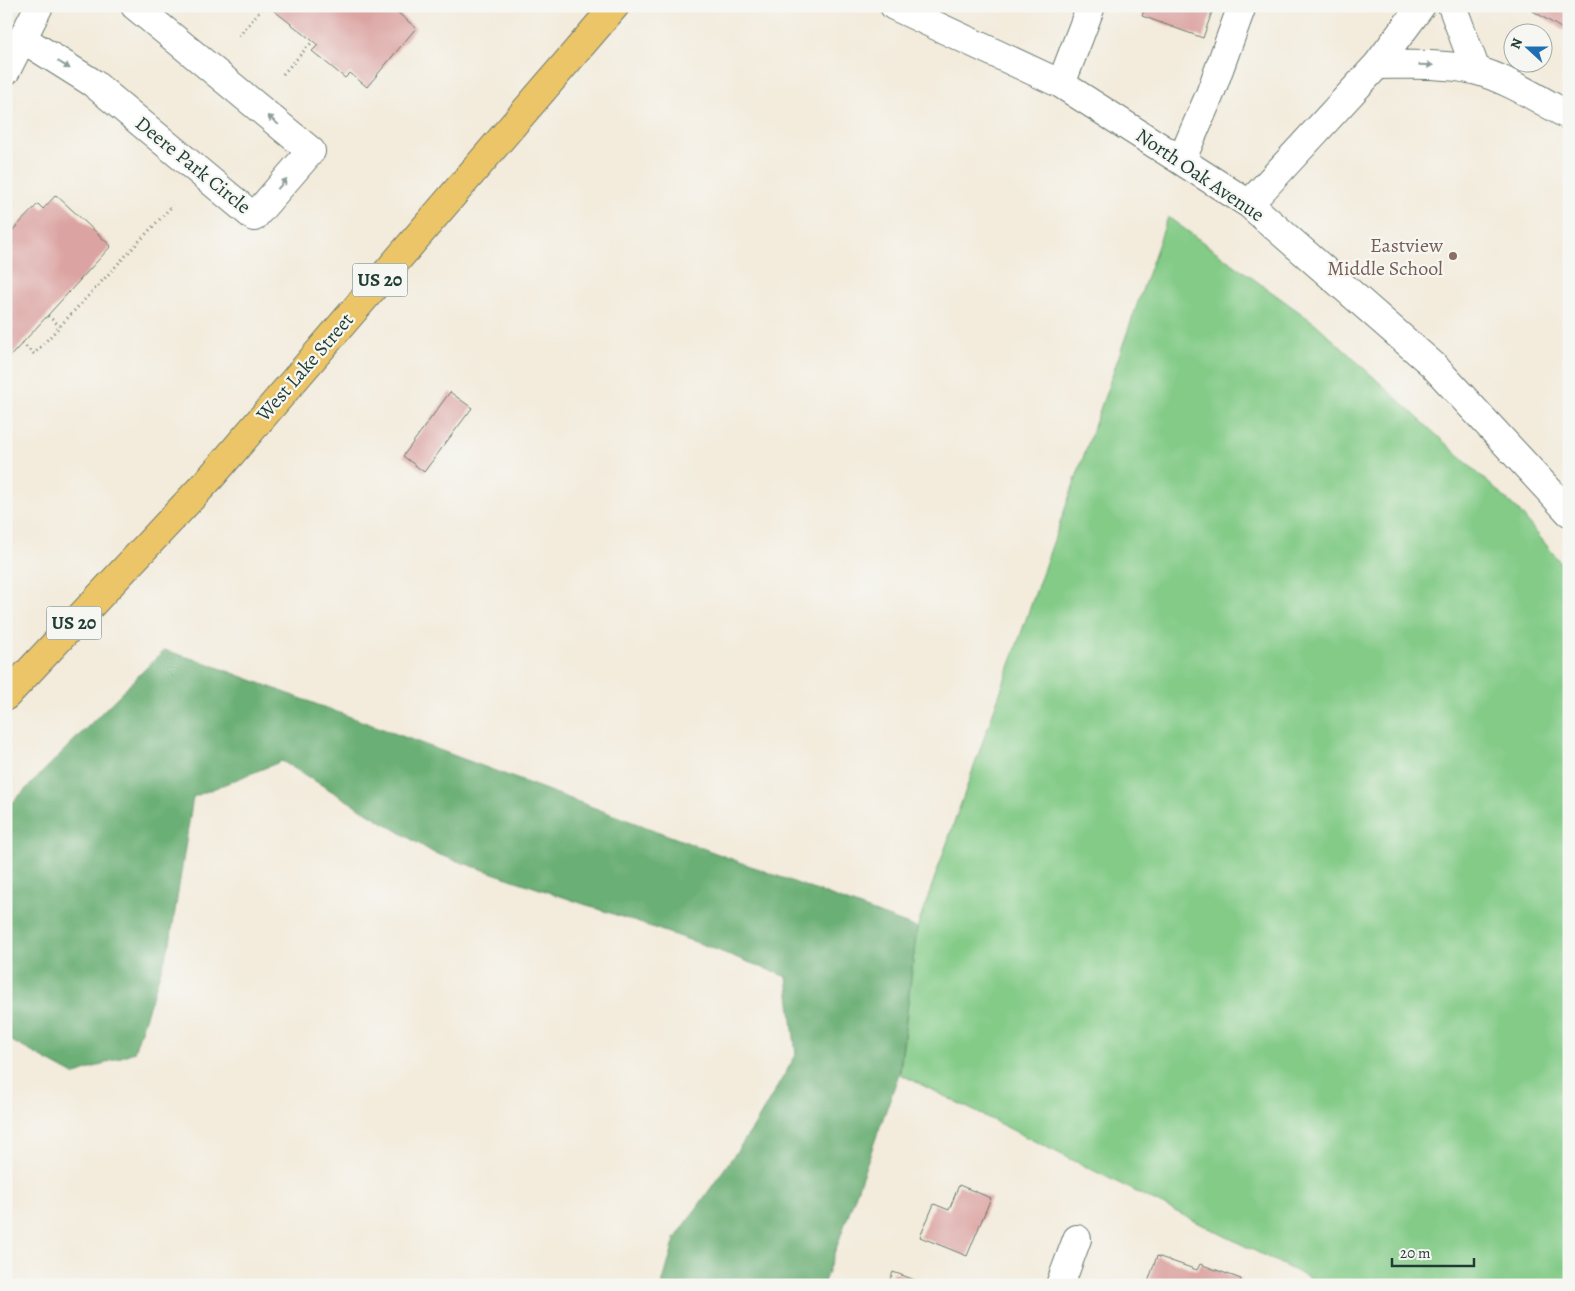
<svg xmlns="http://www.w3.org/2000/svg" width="1575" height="1291" font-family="Alegreya,serif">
<rect width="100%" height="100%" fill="#f6f6f2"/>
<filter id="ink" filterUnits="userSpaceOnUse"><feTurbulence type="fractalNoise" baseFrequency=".02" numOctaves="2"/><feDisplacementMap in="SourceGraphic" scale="10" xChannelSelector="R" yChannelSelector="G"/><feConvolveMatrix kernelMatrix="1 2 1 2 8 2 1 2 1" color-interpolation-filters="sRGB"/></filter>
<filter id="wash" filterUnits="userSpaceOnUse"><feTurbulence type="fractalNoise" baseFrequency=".0096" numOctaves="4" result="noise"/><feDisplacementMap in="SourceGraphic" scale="20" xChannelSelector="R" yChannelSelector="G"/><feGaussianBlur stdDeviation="1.12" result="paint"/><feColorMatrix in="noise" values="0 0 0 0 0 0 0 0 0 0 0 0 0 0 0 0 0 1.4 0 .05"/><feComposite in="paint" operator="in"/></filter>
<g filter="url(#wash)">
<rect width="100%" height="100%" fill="#f3ebdb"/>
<!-- green -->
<path fill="#83cb87" stroke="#51845e" d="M 1168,217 L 1316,324 L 1518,510 L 1569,573 L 1569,1285 L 1323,1285 L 900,1074 L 917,928 Z"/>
<!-- forest -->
<path fill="#6aaf74" stroke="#447654" d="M 164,650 L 203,662 L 917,928 L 899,1074 L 823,1285 L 662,1285 L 675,1239 L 753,1128 L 796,1055 L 787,977 L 701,944 L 434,853 L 282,761 L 193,797 L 170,943 L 134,1052 L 74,1075 L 6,1038 L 6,809 Z"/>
<g id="blocks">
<!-- building -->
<path fill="#dba3a1" d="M 268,6 L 390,6 L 416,28 L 367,87 L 350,73 L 345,78 L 312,51 L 318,45 Z
M 1146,6 L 1214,6 L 1203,38 L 1142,16 Z
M 1535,6 L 1569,6 L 1569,33 L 1533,11 Z
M 56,195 L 111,246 L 6,361 L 6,250 L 13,242 L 7,236 L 38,204 L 43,209 Z
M 450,392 L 472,408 L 424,472 L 403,456 Z
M 959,1185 L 991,1198 L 967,1256 L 920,1237 L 934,1204 L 949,1210 Z
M 1157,1256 L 1197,1270 L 1200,1264 L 1241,1279 L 1239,1285 L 1147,1285 Z
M 893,1272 L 929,1285 L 888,1285 Z"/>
</g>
</g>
<g filter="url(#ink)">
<use href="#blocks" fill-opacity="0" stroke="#697a6e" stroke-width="1"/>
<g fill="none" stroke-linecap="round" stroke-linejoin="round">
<!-- minor casing -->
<g stroke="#697a6e" stroke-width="30">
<path id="minor" d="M 894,6 L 1061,84 L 1249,204 L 1433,365 L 1569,512
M 1452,6 L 1476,70
M 23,39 L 93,83 L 254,217 L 311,151 L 135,6
M 1377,65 C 1409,65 1443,63 1474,70 C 1504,77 1542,101 1569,116
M 6,71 L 39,6
M 1061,84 L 1091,6
M 1182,159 L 1210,94 L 1242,6
M 1249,204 L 1377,65 L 1421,6
M 1060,1285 L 1077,1239"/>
</g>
<!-- highway casing -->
<g stroke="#697a6e" stroke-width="30">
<path id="highway" d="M 6,696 L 212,476 L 615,6"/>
</g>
<!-- path -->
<path stroke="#697a6e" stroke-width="3" stroke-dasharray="1 4" stroke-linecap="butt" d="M 239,36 L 264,6
M 283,74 L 313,41
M 6,238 L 13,244
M 48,316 L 60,326
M 22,343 L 34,354 L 173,205"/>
<!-- minor -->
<use href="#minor" stroke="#fff" stroke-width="28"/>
<!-- highway -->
<use href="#highway" stroke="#ecc569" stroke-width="28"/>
</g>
<!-- one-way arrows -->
<defs><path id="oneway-solid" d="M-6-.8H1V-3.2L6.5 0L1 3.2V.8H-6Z" transform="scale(1.25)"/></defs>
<g fill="#8f9e9a">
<use href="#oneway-solid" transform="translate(64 65) rotate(32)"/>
<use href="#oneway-solid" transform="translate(1426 65) rotate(1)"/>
<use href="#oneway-solid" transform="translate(273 120) rotate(-141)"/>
<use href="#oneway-solid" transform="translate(282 184) rotate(-49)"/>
</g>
</g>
<!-- markers -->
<circle fill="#8d6e63" stroke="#f6f6f2" stroke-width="2" cx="1453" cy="256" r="5"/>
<g text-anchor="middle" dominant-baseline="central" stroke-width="4.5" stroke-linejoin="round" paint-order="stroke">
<!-- shield labels -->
<g fill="#f6f6f2" stroke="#60746d" stroke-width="1">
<rect x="352.5" y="263.5" width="55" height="33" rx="4"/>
<rect x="46.5" y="606.5" width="55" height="33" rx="4"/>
</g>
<g font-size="19" font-weight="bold" fill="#1f3d34">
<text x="380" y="280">US 20</text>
<text x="74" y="623">US 20</text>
</g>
<!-- street labels -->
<g font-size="20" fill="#1f3d34" stroke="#f6f6f2">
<text transform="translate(193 165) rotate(39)">Deere Park Circle</text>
<text transform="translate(1200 175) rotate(34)">North Oak Avenue</text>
<text transform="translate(305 367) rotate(-49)">West Lake Street</text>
</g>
<!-- education labels -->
<g font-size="20" fill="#785e54" stroke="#f6f6f2" text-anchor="end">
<text x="1443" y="245">Eastview<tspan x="1443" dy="23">Middle School</tspan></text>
</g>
</g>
<!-- margin -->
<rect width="1575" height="1291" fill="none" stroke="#f6f6f2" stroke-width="25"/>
<!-- north arrow -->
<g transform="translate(1528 48) rotate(291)"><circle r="24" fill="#f6f6f2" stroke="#a0aca6"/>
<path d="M0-4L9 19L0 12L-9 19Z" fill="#1f6fb2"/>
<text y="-8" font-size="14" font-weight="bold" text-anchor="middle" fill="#1f3d34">N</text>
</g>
<!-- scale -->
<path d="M1392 1258v8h82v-8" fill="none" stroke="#1f3d34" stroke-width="2.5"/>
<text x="1400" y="1258" font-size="15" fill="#1f3d34" stroke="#f6f6f2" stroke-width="4" paint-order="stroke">20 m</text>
</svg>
